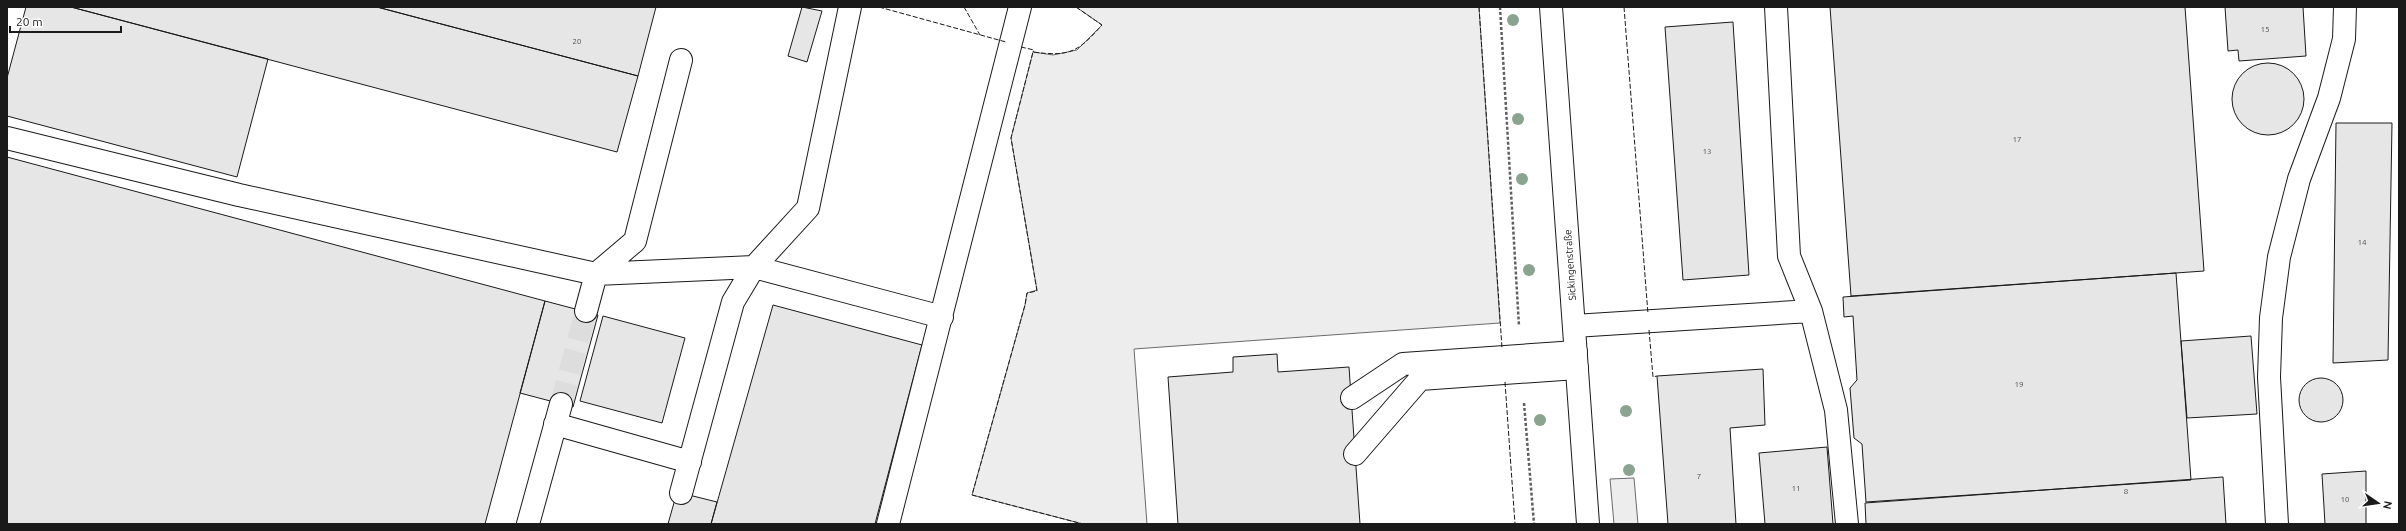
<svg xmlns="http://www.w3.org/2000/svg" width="2406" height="531" font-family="Ubuntu,sans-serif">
<rect width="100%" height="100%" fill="#fff"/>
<!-- parking -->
<path fill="#ededed" stroke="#6a6a6a" d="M 1076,7 L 1479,7 L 1500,323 L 1134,349 L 1147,524 L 1083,524 L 972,495 L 1025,305 L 1027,293 L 1037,290 L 1011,138 L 1033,52 L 1053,55 L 1077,50 L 1102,25 Z
M 1634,478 L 1638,524 L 1614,524 L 1610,479 Z"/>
<!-- building -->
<path fill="#e6e6e6" stroke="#1a1a1a" d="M 26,7 L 71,7 L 268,59 L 237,177 L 7,116 L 7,78 Z
M 71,7 L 377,7 L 638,76 L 617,152 Z
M 377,7 L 656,7 L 638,76 Z
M 802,7 L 822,11 L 807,62 L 788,56 Z
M 1830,7 L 2185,7 L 2204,271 L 1851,296 Z
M 2225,7 L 2303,7 L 2306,56 L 2239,61 L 2238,50 L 2228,51 Z
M 1733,22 L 1749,275 L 1683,280 L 1665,27 Z
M2232 99a36 36 0 1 1 72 0a36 36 0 1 1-72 0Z
M 2336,123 L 2392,123 L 2388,360 L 2333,363 Z
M 7,157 L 545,301 L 485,524 L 7,524 Z
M 2176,273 L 2191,480 L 1866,502 L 1862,444 L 1854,438 L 1850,388 L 1857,380 L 1853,316 L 1844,317 L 1843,297 Z
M 545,301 L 598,315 L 573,407 L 520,393 Z
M 773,305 L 922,345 L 875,524 L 711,524 Z
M 603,316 L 685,338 L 662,423 L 580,401 Z
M 2251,336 L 2257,414 L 2187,418 L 2181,341 Z
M 1277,354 L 1278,372 L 1349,367 L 1360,524 L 1178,524 L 1168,377 L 1233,372 L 1233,357 Z
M 1763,369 L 1765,425 L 1730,428 L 1736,524 L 1668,524 L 1657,376 Z
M2299 400a22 22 0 1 1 44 0a22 22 0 1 1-44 0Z
M 1827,447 L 1833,524 L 1765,524 L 1759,453 Z
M 2366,471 L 2366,524 L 2325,524 L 2322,474 Z
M 2223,477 L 2226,524 L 1866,524 L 1865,503 Z
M 677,492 L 717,502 L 711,524 L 668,524 Z"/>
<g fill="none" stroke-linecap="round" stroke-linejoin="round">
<!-- minor-tunnel -->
<path stroke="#ddd" stroke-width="22" stroke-dasharray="22 11" stroke-linecap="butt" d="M 561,404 L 586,311"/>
<!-- minor casing -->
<g stroke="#1a1a1a" stroke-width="24">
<path id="minor" d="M 1776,7 L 1789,256 L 1811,311 L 1836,410 L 1847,524
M 7,138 L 239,195 L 596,274 L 754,267 L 942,317
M 586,311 L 596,274 L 635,241 L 681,60
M 1574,326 L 1811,311
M 1352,398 L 1403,364 L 1576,352
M 555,424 L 690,462
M 1355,454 L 1420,379 L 1577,368
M 681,493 L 733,302 L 754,267 L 808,208 L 850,7
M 528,524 L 561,404
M 888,524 L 1020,7
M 2277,524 L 2269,377 L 2271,318 L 2279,257 L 2299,179 L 2329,98 L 2344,39 L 2345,7"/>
</g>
<!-- major casing -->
<g stroke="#1a1a1a" stroke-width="24">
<path id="major" d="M 1551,7 L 1588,524"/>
</g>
<!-- path -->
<path stroke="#5f5f5f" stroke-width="2.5" stroke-dasharray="3 2" stroke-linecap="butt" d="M 1500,7 L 1519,326
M 1524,403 L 1534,524"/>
<!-- minor -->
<use href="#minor" stroke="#fff" stroke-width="22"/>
<!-- major -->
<use href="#major" stroke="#fff" stroke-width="22"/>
<!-- fence -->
<path stroke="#1a1a1a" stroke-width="1" stroke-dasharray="5 2" stroke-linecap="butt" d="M 879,7 L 1006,42
M 964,7 L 980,35
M 1076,7 L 1102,25 C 1078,52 1070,57 1033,52 L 1011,138 L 1037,291 L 1027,293 L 1025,305 L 972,495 L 1083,524
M 1479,7 L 1502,348
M 1624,7 L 1648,314
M 1021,47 L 1034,50 L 1033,52
M 1649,330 L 1653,377 L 1657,376
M 1505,382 L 1515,524"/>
</g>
<!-- trees -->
<g fill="#8aa48f">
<circle cx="1513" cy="20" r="6"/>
<circle cx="1518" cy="119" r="6"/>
<circle cx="1522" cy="179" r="6"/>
<circle cx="1529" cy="270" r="6"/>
<circle cx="1626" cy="411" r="6"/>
<circle cx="1540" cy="420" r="6"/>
<circle cx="1629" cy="470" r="6"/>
</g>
<g text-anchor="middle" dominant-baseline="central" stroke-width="3" stroke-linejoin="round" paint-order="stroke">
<!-- number labels -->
<g font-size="8" fill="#4d4d4d">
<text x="2265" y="29">15</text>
<text x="577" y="41">20</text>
<text x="2017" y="139">17</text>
<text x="1707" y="151">13</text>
<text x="2362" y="242">14</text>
<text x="2019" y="384">19</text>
<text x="1699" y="476">7</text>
<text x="1796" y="488">11</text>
<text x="2126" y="491">8</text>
<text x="2345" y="499">10</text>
</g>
<!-- street labels -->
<g font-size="10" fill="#1a1a1a" stroke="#fff">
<text transform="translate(1570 265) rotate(-94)">Sickingenstraße</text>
</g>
</g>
<!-- border -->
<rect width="2406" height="531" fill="none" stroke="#1a1a1a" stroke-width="16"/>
<!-- north arrow -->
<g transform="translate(2378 503) rotate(103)" stroke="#ffffff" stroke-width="3" paint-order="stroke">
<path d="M0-3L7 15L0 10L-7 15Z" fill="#1a1a1a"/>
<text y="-6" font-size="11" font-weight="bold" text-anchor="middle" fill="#1a1a1a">N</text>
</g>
<!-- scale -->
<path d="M10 26v6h111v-6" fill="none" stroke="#1a1a1a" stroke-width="2"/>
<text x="16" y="26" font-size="12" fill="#1a1a1a" stroke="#ffffff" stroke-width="3" paint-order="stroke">20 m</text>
</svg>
